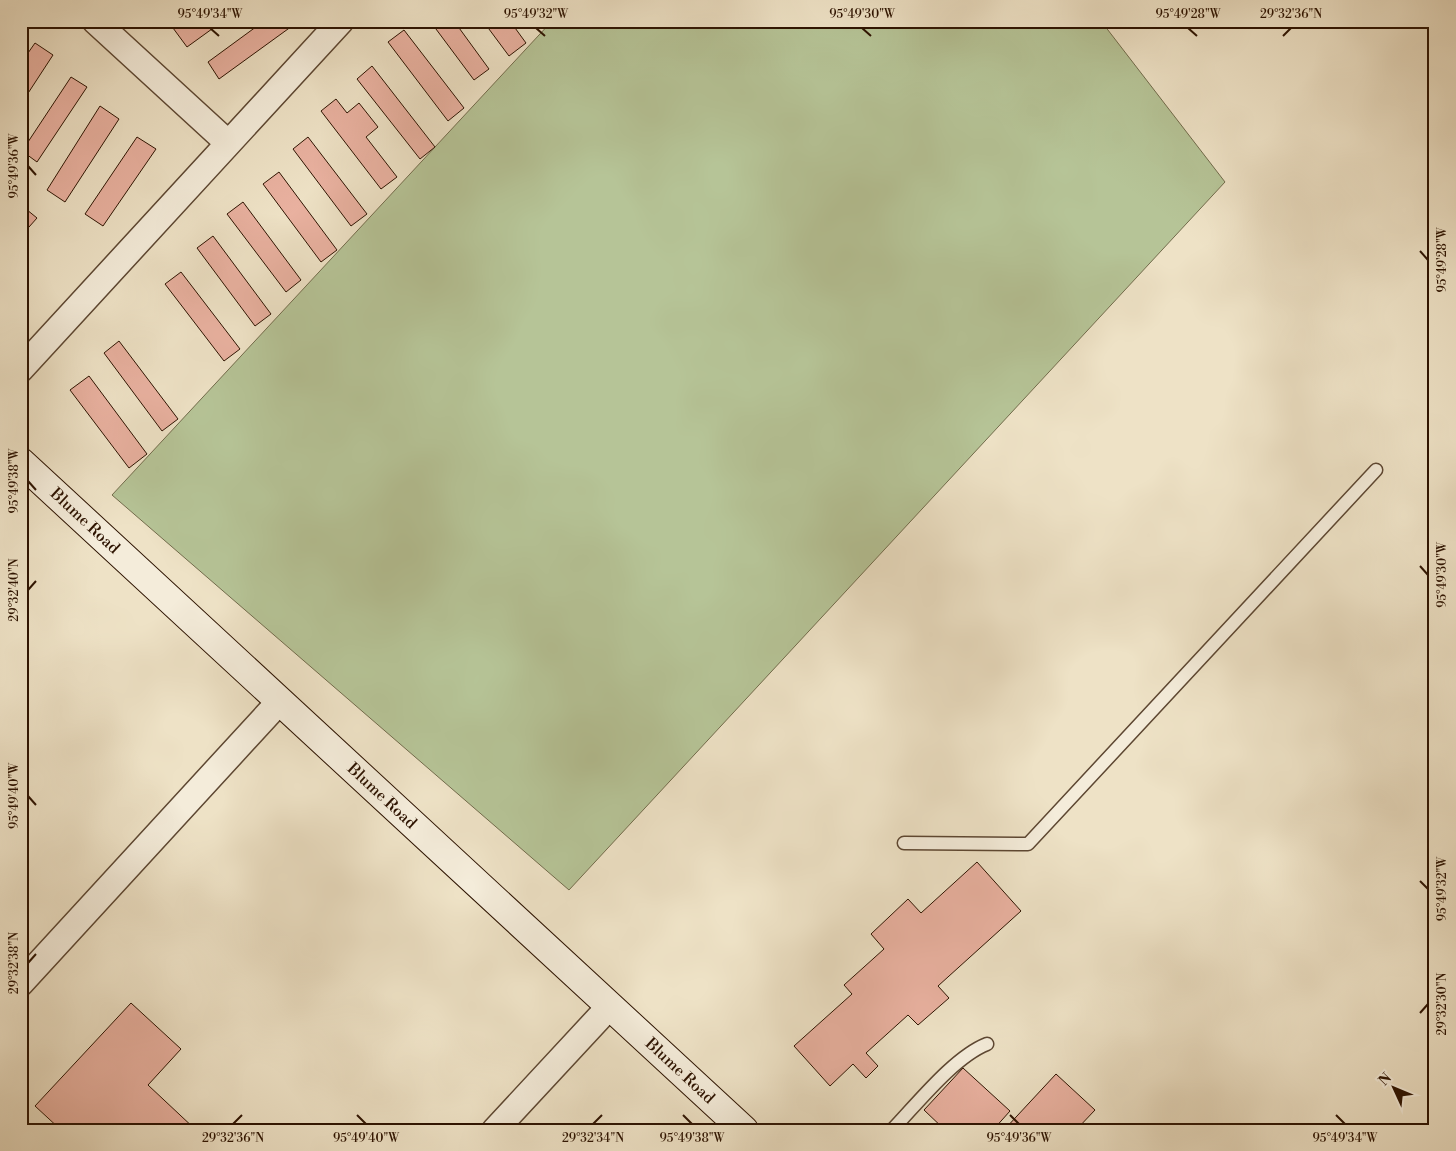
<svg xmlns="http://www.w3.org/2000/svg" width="1456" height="1151" font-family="'Libre Bodoni',serif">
<rect width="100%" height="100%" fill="#eee2c6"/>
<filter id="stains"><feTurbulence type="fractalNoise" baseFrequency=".004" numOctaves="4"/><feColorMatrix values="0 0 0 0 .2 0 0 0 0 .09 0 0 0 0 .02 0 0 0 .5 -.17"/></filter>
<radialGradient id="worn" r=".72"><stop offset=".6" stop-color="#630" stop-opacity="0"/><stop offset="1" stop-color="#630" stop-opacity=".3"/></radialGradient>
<!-- green -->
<path fill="#b6c497" stroke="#726c4c" d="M 552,21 L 1101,21 L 1225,182 L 569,890 L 112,495 Z"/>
<!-- building -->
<path fill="#e9b1a0" stroke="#2d1301" d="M 182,21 L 223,21 L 187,47 L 173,28 Z
M 264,21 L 299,21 L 219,79 L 208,62 Z
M 430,21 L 454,21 L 489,69 L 474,80 Z
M 483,21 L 510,21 L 526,43 L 509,56 Z
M 404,30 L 464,108 L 448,121 L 388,42 Z
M 35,43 L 53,55 L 21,104 L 21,63 Z
M 372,66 L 435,147 L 420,159 L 357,79 Z
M 71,77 L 87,87 L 37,162 L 22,151 Z
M 336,99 L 347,113 L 359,103 L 378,127 L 366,137 L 397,177 L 381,189 L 321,111 Z
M 100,106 L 119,119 L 65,202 L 47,190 Z
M 137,137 L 156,149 L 103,226 L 85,214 Z
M 308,137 L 367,214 L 351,226 L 293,149 Z
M 279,172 L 337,250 L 321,262 L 263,184 Z
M 243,202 L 301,280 L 286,292 L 227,214 Z
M 21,205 L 37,218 L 21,236 Z
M 213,236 L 271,314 L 255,326 L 197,248 Z
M 181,272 L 240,349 L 224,361 L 165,284 Z
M 119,341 L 178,419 L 162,431 L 104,353 Z
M 89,376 L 147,454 L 129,468 L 70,390 Z
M 977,862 L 1021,911 L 938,986 L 949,998 L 918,1025 L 908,1015 L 866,1053 L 878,1066 L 866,1078 L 853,1064 L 830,1086 L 794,1046 L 852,994 L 844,985 L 884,949 L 871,934 L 908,899 L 921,913 Z
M 131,1003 L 181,1049 L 148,1085 L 196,1130 L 61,1130 L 35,1106 Z
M 963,1068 L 1010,1111 L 993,1130 L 945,1130 L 924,1110 Z
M 1056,1074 L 1095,1110 L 1076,1130 L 1004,1130 Z"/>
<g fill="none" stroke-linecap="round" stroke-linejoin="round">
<!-- lane casing -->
<g stroke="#5d4732" stroke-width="15">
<path id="lane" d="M 904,843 L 1028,844 L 1376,470
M 892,1130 C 917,1104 954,1057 987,1044"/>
</g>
<!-- street casing -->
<g stroke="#5d4732" stroke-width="28">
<path id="street" d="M 95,21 L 228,143
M 21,369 L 341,21
M 21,983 L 280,701
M 495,1130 L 610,1006"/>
</g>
<!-- secondary casing -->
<g stroke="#2d1301" stroke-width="30">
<path id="secondary" d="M 21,462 L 744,1130"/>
</g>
<!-- lane -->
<use href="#lane" stroke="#f4ecda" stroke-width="12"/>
<!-- street -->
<use href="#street" stroke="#f4ecda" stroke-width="25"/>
<!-- secondary -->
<use href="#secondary" stroke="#f4ecda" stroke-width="28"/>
</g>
<!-- ticks -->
<path fill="none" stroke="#2d1301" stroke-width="2" d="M 210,28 L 219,36M 536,28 L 545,36M 862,28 L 871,36M 1188,28 L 1197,36M 1283,36 L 1291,28M 28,166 L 36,175M 1420,251 L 1428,260M 28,481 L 36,490M 1420,566 L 1428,575M 28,590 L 36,581M 28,796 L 36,805M 1420,881 L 1428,889M 28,963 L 36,954M 1420,1013 L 1428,1004M 357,1115 L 366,1124M 683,1115 L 692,1124M 1010,1115 L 1019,1124M 1336,1115 L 1345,1124M 233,1124 L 242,1115M 593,1124 L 602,1115"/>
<g text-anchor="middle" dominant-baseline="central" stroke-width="4.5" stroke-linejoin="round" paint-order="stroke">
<!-- street labels -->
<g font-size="16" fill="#2d1301" stroke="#f4ecda">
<text transform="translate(85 521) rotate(43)">Blume Road</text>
<text transform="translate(382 796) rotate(43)">Blume Road</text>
<text transform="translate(680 1071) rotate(43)">Blume Road</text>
</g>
</g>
<!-- margin -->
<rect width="1456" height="1151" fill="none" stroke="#eee2c6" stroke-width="55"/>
<!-- north arrow -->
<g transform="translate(1394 1088) rotate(314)" stroke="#f4ecda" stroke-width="4" paint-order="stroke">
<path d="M0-4L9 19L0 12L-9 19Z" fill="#2d1301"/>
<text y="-8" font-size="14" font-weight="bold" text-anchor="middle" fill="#2d1301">N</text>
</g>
<rect x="28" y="28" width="1400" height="1096" fill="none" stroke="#2d1301" stroke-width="2"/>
<g font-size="12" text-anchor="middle" fill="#2d1301">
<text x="210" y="18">95°49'34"W</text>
<text x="536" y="18">95°49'32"W</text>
<text x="862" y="18">95°49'30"W</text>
<text x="1188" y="18">95°49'28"W</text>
<text x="1291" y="18">29°32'36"N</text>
<text transform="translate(14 166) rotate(-90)" y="4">95°49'36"W</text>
<text transform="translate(1442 260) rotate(-90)" y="4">95°49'28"W</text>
<text transform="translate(14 481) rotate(-90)" y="4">95°49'38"W</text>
<text transform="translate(1442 575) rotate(-90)" y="4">95°49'30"W</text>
<text transform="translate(14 590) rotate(-90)" y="4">29°32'40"N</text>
<text transform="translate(14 796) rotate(-90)" y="4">95°49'40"W</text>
<text transform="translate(1442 889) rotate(-90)" y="4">95°49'32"W</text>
<text transform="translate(14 963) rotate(-90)" y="4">29°32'38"N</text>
<text transform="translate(1442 1004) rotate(-90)" y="4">29°32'30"N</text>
<text x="233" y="1142">29°32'36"N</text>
<text x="366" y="1142">95°49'40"W</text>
<text x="593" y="1142">29°32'34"N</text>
<text x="692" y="1142">95°49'38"W</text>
<text x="1019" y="1142">95°49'36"W</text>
<text x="1345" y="1142">95°49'34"W</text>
</g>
<rect width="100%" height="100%" filter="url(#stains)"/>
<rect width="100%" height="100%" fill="url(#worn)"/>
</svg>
